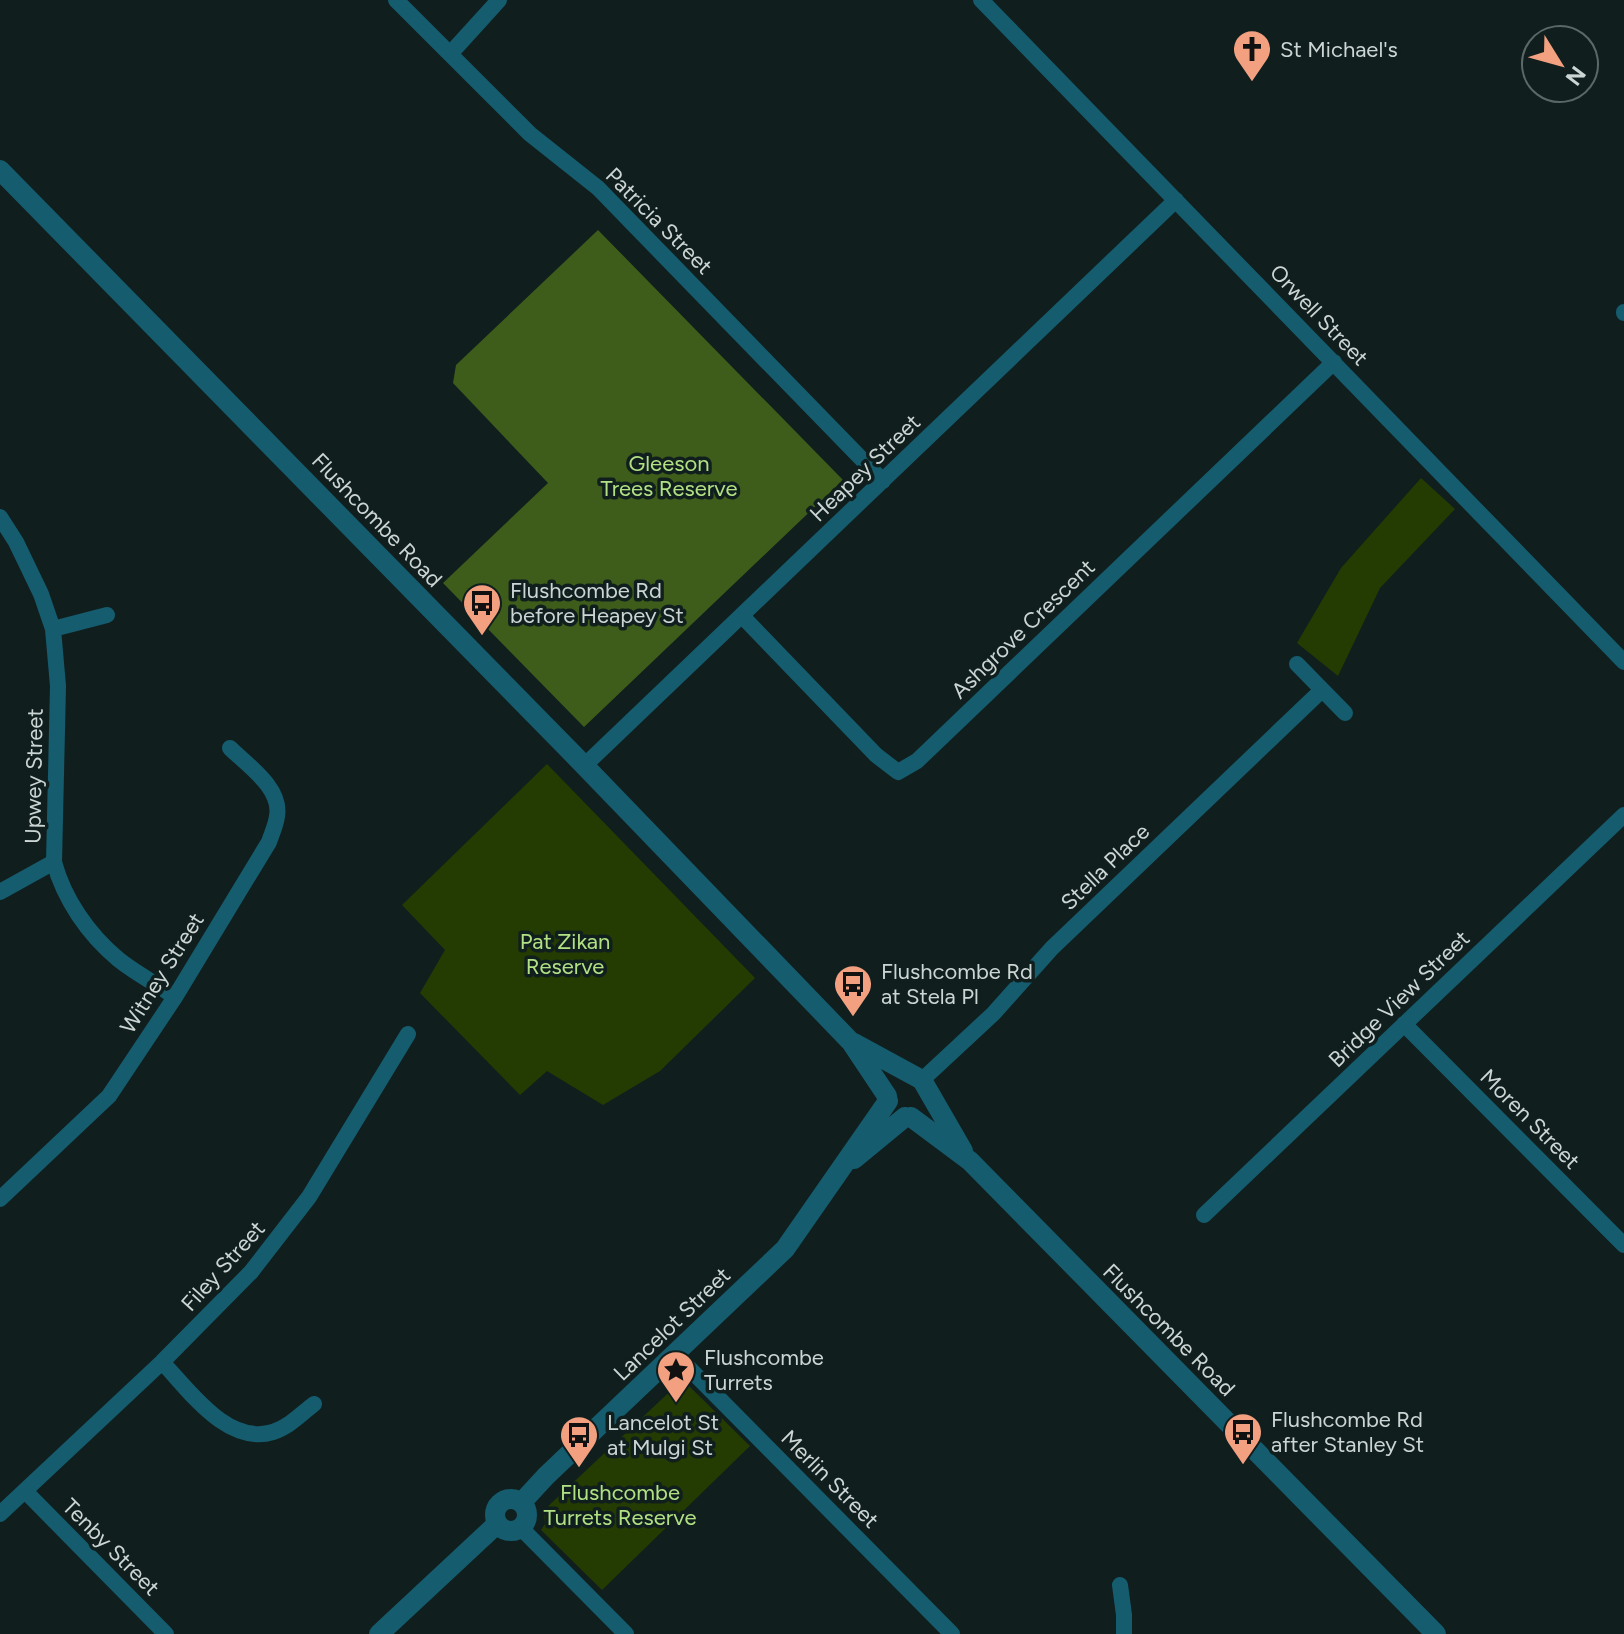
<svg xmlns="http://www.w3.org/2000/svg" width="1624" height="1634" font-family="Figtree,sans-serif">
<rect width="100%" height="100%" fill="#101f1e"/>
<!-- green -->
<path fill="#243c01" d="M 1421,478 L 1455,509 L 1380,588 L 1338,676 L 1297,643 L 1341,568 Z
M 547,764 L 755,978 L 660,1071 L 603,1105 L 547,1071 L 520,1095 L 420,993 L 445,950 L 402,905 Z
M 680,1382 L 686,1383 L 750,1446 L 602,1590 L 541,1530 L 545,1524 L 544,1510 Z"/>
<!-- forest -->
<path fill="#3e5d1a" d="M 598,230 L 843,480 L 584,727 L 443,583 L 548,483 L 453,383 L 456,365 Z"/>
<g fill="none" stroke-linecap="round" stroke-linejoin="round">
<!-- minor -->
<path stroke="#155c6e" stroke-width="16" d="M 396,0 L 530,134 L 598,188 L 883,481
M 981,0 L 1624,662
M 450,54 L 499,0
M 1624,312 L 1624,313
M 0,517 L 16,542 L 41,594 L 53,629 L 58,686 L 54,862 C 64,899 88,934 118,959 C 135,973 157,984 175,997
M 742,616 L 876,755 L 898,772 L 917,761 L 1334,362
M 53,629 L 107,615
M 1297,664 L 1345,713
M 584,766 L 1176,200
M 0,892 L 54,862
M 1404,1024 L 1624,1245
M 922,1080 L 993,1014 L 1052,948 L 1322,690
M 0,1199 L 109,1096 L 175,997 L 269,842 C 272,833 276,825 277,816 C 282,788 247,765 230,748
M 1204,1215 L 1624,815
M 676,1355 L 952,1634
M 162,1362 C 189,1390 227,1446 273,1432 C 289,1427 301,1414 314,1404
M 25,1491 L 166,1634
M 0,1514 L 162,1362 L 251,1272 L 309,1197 L 408,1034
M 521,1528 L 626,1634
M 1120,1585 L 1124,1615 L 1124,1634"/>
<!-- tertiary -->
<path stroke="#155c6e" stroke-width="20" d="M 0,170 L 575,756 L 851,1042 L 887,1096
M 854,1043 L 922,1080 L 963,1151
M 911,1117 L 970,1161 L 1436,1634
M 854,1159 L 905,1117
M495 1515a16 16 0 1 1 32 0a16 16 0 1 1-32 0Z
M 522,1502 L 546,1476 L 785,1249 L 888,1101
M 379,1634 L 497,1524"/>
</g>
<!-- icons -->
<defs>
<g id="church-pin" transform="scale(2)"><path d="M0 17L-7.5 6A9.5 9.5 0 1 1 7.5 6Z" fill="#f2a080" stroke="#101f1e"/><path d="M-1.2-6h2.4v3.5h3.3v2.4h-3.3V6h-2.4V-.1h-3.3v-2.4h3.3Z" fill="#111"/></g>
<g id="bus-pin" transform="scale(2)"><path d="M0 17L-7.5 6A9.5 9.5 0 1 1 7.5 6Z" fill="#f2a080" stroke="#101f1e"/><path d="M-5-6H5V4H4V6H2V4H-2V6H-4V4H-5ZM-3.5-4V0h7V-4ZM-3.5 1.2v1.5H-2V1.2ZM2 1.2v1.5H3.5V1.2Z" fill="#111"/></g>
<g id="sight-pin" transform="scale(2)"><path d="M0 17L-7.5 6A9.5 9.5 0 1 1 7.5 6Z" fill="#f2a080" stroke="#101f1e"/><path d="M0-6L1.8-2.2L6-1.7L2.9 1.2L3.7 5.4L0 3.3L-3.7 5.4L-2.9 1.2L-6-1.7L-1.8-2.2Z" fill="#111"/></g>
</defs>
<g fill-rule="evenodd">
<use href="#church-pin" x="1252" y="49"/>
<use href="#bus-pin" x="482" y="603"/>
<use href="#bus-pin" x="853" y="984"/>
<use href="#sight-pin" x="676" y="1370"/>
<use href="#bus-pin" x="1243" y="1432"/>
<use href="#bus-pin" x="579" y="1435"/>
</g>
<g text-anchor="middle" dominant-baseline="central" stroke-width="7" stroke-linejoin="round" paint-order="stroke">
<!-- poi labels -->
<g font-size="22" fill="#cbd5d4" stroke="#101f1e" text-anchor="start">
<text x="1280" y="49">St Michael's</text>
<text x="510" y="590">Flushcombe Rd<tspan x="510" dy="25">before Heapey St</tspan></text>
<text x="881" y="971">Flushcombe Rd<tspan x="881" dy="25">at Stela Pl</tspan></text>
<text x="704" y="1357">Flushcombe<tspan x="704" dy="25">Turrets</tspan></text>
<text x="1271" y="1419">Flushcombe Rd<tspan x="1271" dy="25">after Stanley St</tspan></text>
<text x="607" y="1422">Lancelot St<tspan x="607" dy="25">at Mulgi St</tspan></text>
</g>
<!-- street labels -->
<g font-size="22" fill="#cbd5d4" stroke="#101f1e">
<text transform="translate(659 221) rotate(45)">Patricia Street</text>
<text transform="translate(1319 315) rotate(46)">Orwell Street</text>
<text transform="translate(865 468) rotate(-44)">Heapey Street</text>
<text transform="translate(377 520) rotate(46)">Flushcombe Road</text>
<text transform="translate(1023 629) rotate(-44)">Ashgrove Crescent</text>
<text transform="translate(34 776) rotate(-89)">Upwey Street</text>
<text transform="translate(1105 867) rotate(-44)">Stella Place</text>
<text transform="translate(162 973) rotate(-58)">Witney Street</text>
<text transform="translate(1399 999) rotate(-44)">Bridge View Street</text>
<text transform="translate(1530 1119) rotate(45)">Moren Street</text>
<text transform="translate(223 1266) rotate(-48)">Filey Street</text>
<text transform="translate(672 1324) rotate(-44)">Lancelot Street</text>
<text transform="translate(1169 1330) rotate(45)">Flushcombe Road</text>
<text transform="translate(830 1479) rotate(45)">Merlin Street</text>
<text transform="translate(111 1547) rotate(45)">Tenby Street</text>
</g>
<!-- park labels -->
<g font-size="22" fill="#b2e184" stroke="#101f1e">
<text x="669" y="463">Gleeson<tspan x="669" dy="25">Trees Reserve</tspan></text>
<text x="565" y="941">Pat Zikan<tspan x="565" dy="25">Reserve</tspan></text>
<text x="620" y="1492">Flushcombe<tspan x="620" dy="25">Turrets Reserve</tspan></text>
</g>
</g>
<!-- north arrow -->
<g transform="translate(1560 64) rotate(127)"><circle r="38" fill="#101f1e" stroke="#5b6867" stroke-width="2"/>
<path d="M0-6L14 30L0 20L-14 30Z" fill="#f2a080"/>
<text y="-12" font-size="22" font-weight="bold" text-anchor="middle" fill="#cbd5d4">N</text>
</g>
</svg>
